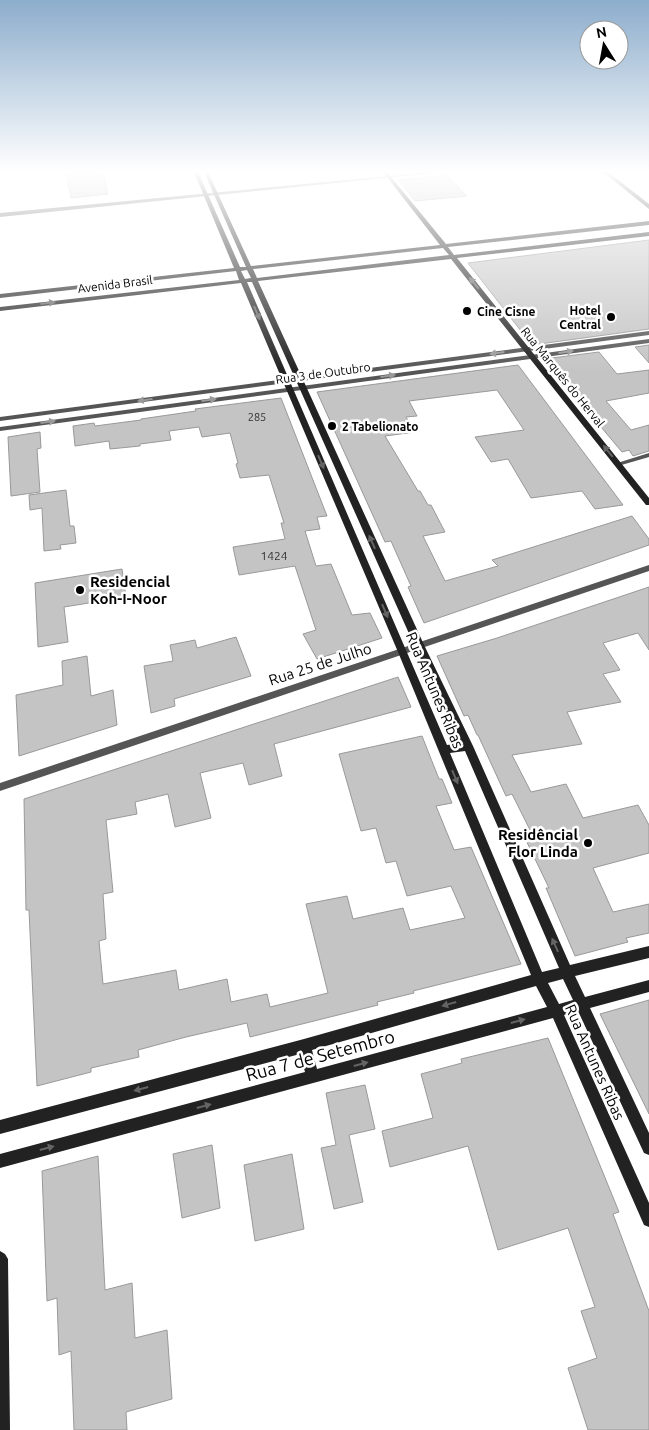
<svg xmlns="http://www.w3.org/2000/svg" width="649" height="1430" font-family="Ubuntu,sans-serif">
<rect width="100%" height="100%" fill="#fff"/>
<!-- building -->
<path fill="#c4c4c4" stroke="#999" d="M 66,172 L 103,172 L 108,194 L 71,198 Z
M 447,175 L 467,196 L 415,201 L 399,180 Z
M 649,240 L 649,329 L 532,345 L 468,263 Z
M 649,345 L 649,363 L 635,347 Z
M 599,352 L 617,374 L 649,370 L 649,393 L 606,401 L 631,430 L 649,425 L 649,451 L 633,456 L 629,450 L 622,452 L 544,359 Z
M 518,365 L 623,505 L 595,509 L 582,491 L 531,498 L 508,459 L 491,462 L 475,437 L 524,430 L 497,390 L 409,401 L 417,416 L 406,417 L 415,432 L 385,436 L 418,491 L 420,491 L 428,505 L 431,505 L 445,532 L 423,536 L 445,581 L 498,566 L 492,560 L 632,516 L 649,539 L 649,545 L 424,623 L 408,587 L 411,586 L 391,541 L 385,542 L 317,392 Z
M 281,398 L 327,516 L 317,517 L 320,529 L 305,531 L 316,566 L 331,564 L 352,615 L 370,613 L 382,638 L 317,659 L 303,634 L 316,630 L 295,566 L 239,575 L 233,547 L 285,539 L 281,523 L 284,523 L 269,475 L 240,478 L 236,464 L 238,463 L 230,433 L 202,437 L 199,427 L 169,431 L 171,440 L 140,444 L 140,446 L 110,449 L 109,441 L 75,446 L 73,426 L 94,423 L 95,426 L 141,420 L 141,419 L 196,411 L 195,409 Z
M 40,432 L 41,448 L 37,449 L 40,492 L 11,496 L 8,437 Z
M 66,490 L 70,526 L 74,526 L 76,543 L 60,545 L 61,549 L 44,551 L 42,508 L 30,510 L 29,495 Z
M 122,569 L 126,597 L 64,607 L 68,642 L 38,647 L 35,583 Z
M 649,587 L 649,650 L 638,633 L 603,643 L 620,670 L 603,674 L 621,702 L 567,712 L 582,744 L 512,755 L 531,792 L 566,784 L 583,818 L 638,805 L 649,825 L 649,853 L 593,868 L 613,912 L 649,904 L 649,933 L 626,938 L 628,942 L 575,956 L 546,888 L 549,888 L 522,832 L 530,830 L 512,794 L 506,796 L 478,735 L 477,735 L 468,715 L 464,716 L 437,656 L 497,638 Z
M 236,637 L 251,676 L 174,699 L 175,706 L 151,713 L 144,666 L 173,661 L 170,645 L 195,640 L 197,648 Z
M 87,656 L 91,696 L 113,690 L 117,725 L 19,756 L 16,695 L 63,685 L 62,661 Z
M 398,677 L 411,707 L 274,744 L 282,776 L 249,785 L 243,763 L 200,773 L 211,818 L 175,827 L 168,794 L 135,802 L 137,814 L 106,820 L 113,892 L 103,894 L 106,939 L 99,941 L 103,984 L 176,970 L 179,990 L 227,979 L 231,1002 L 267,994 L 270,1007 L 328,993 L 306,904 L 347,896 L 353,919 L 403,908 L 410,930 L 465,918 L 451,886 L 407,896 L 396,861 L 386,863 L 376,828 L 361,831 L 339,754 L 422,736 L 439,779 L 442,779 L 452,803 L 436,806 L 454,850 L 471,847 L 521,964 L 413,991 L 414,993 L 377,1002 L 378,1005 L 250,1037 L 247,1023 L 186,1037 L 138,1050 L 139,1057 L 91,1068 L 91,1072 L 37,1086 L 29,910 L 26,910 L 24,799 Z
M 649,1000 L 649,1114 L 600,1014 Z
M 548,1038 L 619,1212 L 613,1214 L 649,1311 L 649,1430 L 588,1430 L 568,1368 L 597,1358 L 581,1311 L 595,1307 L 568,1228 L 498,1250 L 468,1146 L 390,1167 L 382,1131 L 433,1118 L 421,1074 L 462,1063 L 461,1059 Z
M 365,1085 L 375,1129 L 349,1135 L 363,1202 L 334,1209 L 321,1148 L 336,1145 L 326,1093 Z
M 212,1145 L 220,1208 L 182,1218 L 173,1154 Z
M 292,1154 L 304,1229 L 255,1241 L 244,1165 Z
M 98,1156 L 105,1290 L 132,1283 L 135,1338 L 167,1330 L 172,1399 L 126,1412 L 127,1430 L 74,1430 L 71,1351 L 59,1355 L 57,1298 L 47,1301 L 42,1171 Z"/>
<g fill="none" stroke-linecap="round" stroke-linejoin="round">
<!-- street -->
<path fill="#555" fill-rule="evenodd" d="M 431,172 L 444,172 L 0,217 L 0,213 Z
M 649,331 L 649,335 L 0,421 L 0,417 Z
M 649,339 L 649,343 L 0,431 L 0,427 Z
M 649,453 L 649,457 L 618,466 L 614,464 Z
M 649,565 L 649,571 L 0,791 L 0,783 Z"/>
<!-- secondary -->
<path fill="#222" fill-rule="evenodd" d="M 194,172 L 198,172 L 240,267 L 246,267 L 204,172 L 208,172 L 251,266 L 440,245 L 383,172 L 387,172 L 446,244 L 649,221 L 649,225 L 448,247 L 454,255 L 649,232 L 649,236 L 457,258 L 649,498 L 649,505 L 646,505 L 451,259 L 258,281 L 425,647 L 473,746 L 570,965 L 649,946 L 649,958 L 575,976 L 585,997 L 649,980 L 649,992 L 590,1008 L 649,1133 L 649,1155 L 644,1153 L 578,1011 L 564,1015 L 649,1203 L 649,1227 L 644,1225 L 553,1018 L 0,1168 L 0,1154 L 305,1072 L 300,1054 L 0,1134 L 0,1120 L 304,1039 L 531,975 L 398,652 L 241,283 L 0,311 L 0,307 L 239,280 L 236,271 L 0,298 L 0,294 L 234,268 ZM 443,248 L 449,255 L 257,278 L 253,269 ZM 247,270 L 251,278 L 245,279 L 241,271 ZM 247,282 L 252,282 L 415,647 L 461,743 L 447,745 ZM 465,751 L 559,968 L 542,972 L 450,753 ZM 563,979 L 573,1000 L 559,1004 L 548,983 ZM 536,986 L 547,1007 L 317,1069 L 312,1050 Z
M 603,172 L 608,172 L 649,204 L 649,209 Z
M 0,1251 L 5,1254 L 8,1259 L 10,1430 L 0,1430 Z"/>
</g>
<!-- one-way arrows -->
<defs><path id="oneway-solid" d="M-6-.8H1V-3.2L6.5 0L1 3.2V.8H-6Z" transform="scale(1.25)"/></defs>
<g fill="#646464">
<use href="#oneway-solid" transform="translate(474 283) rotate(-129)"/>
<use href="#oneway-solid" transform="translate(48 303) rotate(-7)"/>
<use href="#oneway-solid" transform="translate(257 313) rotate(66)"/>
<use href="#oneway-solid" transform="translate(608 451) rotate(-129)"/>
<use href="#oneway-solid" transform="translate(321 462) rotate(67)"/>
<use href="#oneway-solid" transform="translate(372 542) rotate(-114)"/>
<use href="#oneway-solid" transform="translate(385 611) rotate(67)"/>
<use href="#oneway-solid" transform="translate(455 777) rotate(67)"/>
<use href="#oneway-solid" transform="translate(555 945) rotate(-114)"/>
<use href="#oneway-solid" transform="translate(449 1004) rotate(164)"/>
<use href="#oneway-solid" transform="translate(518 1021) rotate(-15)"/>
<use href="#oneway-solid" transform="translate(361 1064) rotate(-15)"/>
<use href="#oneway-solid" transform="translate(141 1089) rotate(165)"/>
<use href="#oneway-solid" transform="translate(204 1106) rotate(-15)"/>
<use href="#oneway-solid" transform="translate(47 1148) rotate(-15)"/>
</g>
<g fill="#999">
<use href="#oneway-solid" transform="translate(566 352) rotate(-8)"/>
<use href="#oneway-solid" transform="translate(497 353) rotate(172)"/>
<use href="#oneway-solid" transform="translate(388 376) rotate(-8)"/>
<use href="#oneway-solid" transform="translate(145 400) rotate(173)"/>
<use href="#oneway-solid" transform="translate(209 400) rotate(-8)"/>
<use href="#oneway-solid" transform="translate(48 422) rotate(-8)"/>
</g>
<!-- sky -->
<linearGradient id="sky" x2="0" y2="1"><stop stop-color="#8cadcc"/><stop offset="0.46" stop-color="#fff"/><stop offset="1" stop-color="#fff" stop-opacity="0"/></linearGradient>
<rect width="649" height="372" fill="url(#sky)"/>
<!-- markers -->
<g fill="#000" stroke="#fff" stroke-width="2">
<circle cx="467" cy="311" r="5"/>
<circle cx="611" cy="317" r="5"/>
<circle cx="332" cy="426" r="5"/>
<circle cx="80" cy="590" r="5"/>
<circle cx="588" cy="843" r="5"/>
</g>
<g text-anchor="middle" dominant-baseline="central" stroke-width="5" stroke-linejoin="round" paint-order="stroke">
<!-- far-number labels -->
<g font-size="11" fill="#313131">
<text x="257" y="417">285</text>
</g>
<!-- far-street labels -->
<g font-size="12" fill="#000" stroke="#fff">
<text transform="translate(115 284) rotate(-7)">Avenida Brasil</text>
<text transform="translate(323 373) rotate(-8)">Rua 3 de Outubro</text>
<text transform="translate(563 377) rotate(51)">Rua Marquês do Herval</text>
</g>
<!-- far-poi labels -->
<g font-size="12" font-weight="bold" fill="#000" stroke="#fff" text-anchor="start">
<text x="601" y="310" text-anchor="end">Hotel<tspan x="601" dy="14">Central</tspan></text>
<text x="477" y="311">Cine Cisne</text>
<text x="342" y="426">2 Tabelionato</text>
</g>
<!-- number labels -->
<g font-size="12" fill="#313131">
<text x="274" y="555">1424</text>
</g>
<!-- poi labels -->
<g font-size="15" font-weight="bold" fill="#000" stroke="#fff" text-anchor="start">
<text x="90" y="581">Residencial<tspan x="90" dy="17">Koh-I-Noor</tspan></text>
<text x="578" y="834" text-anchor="end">Residêncial<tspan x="578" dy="17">Flor Linda</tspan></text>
</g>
<!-- street labels -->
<g font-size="15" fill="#000" stroke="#fff">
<text transform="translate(320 664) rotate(-18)">Rua 25 de Julho</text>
<text transform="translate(435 690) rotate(67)">Rua Antunes Ribas</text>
<text transform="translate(595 1062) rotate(66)">Rua Antunes Ribas</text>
</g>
<!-- near-street labels -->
<g font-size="18" fill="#000" stroke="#fff">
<text transform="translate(320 1055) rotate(-15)">Rua 7 de Setembro</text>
</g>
</g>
<!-- north arrow -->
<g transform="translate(604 45) rotate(349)"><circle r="24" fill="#ffffff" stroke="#999999"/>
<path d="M0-4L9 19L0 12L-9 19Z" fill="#000000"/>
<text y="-8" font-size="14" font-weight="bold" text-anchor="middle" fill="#000000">N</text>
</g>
</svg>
